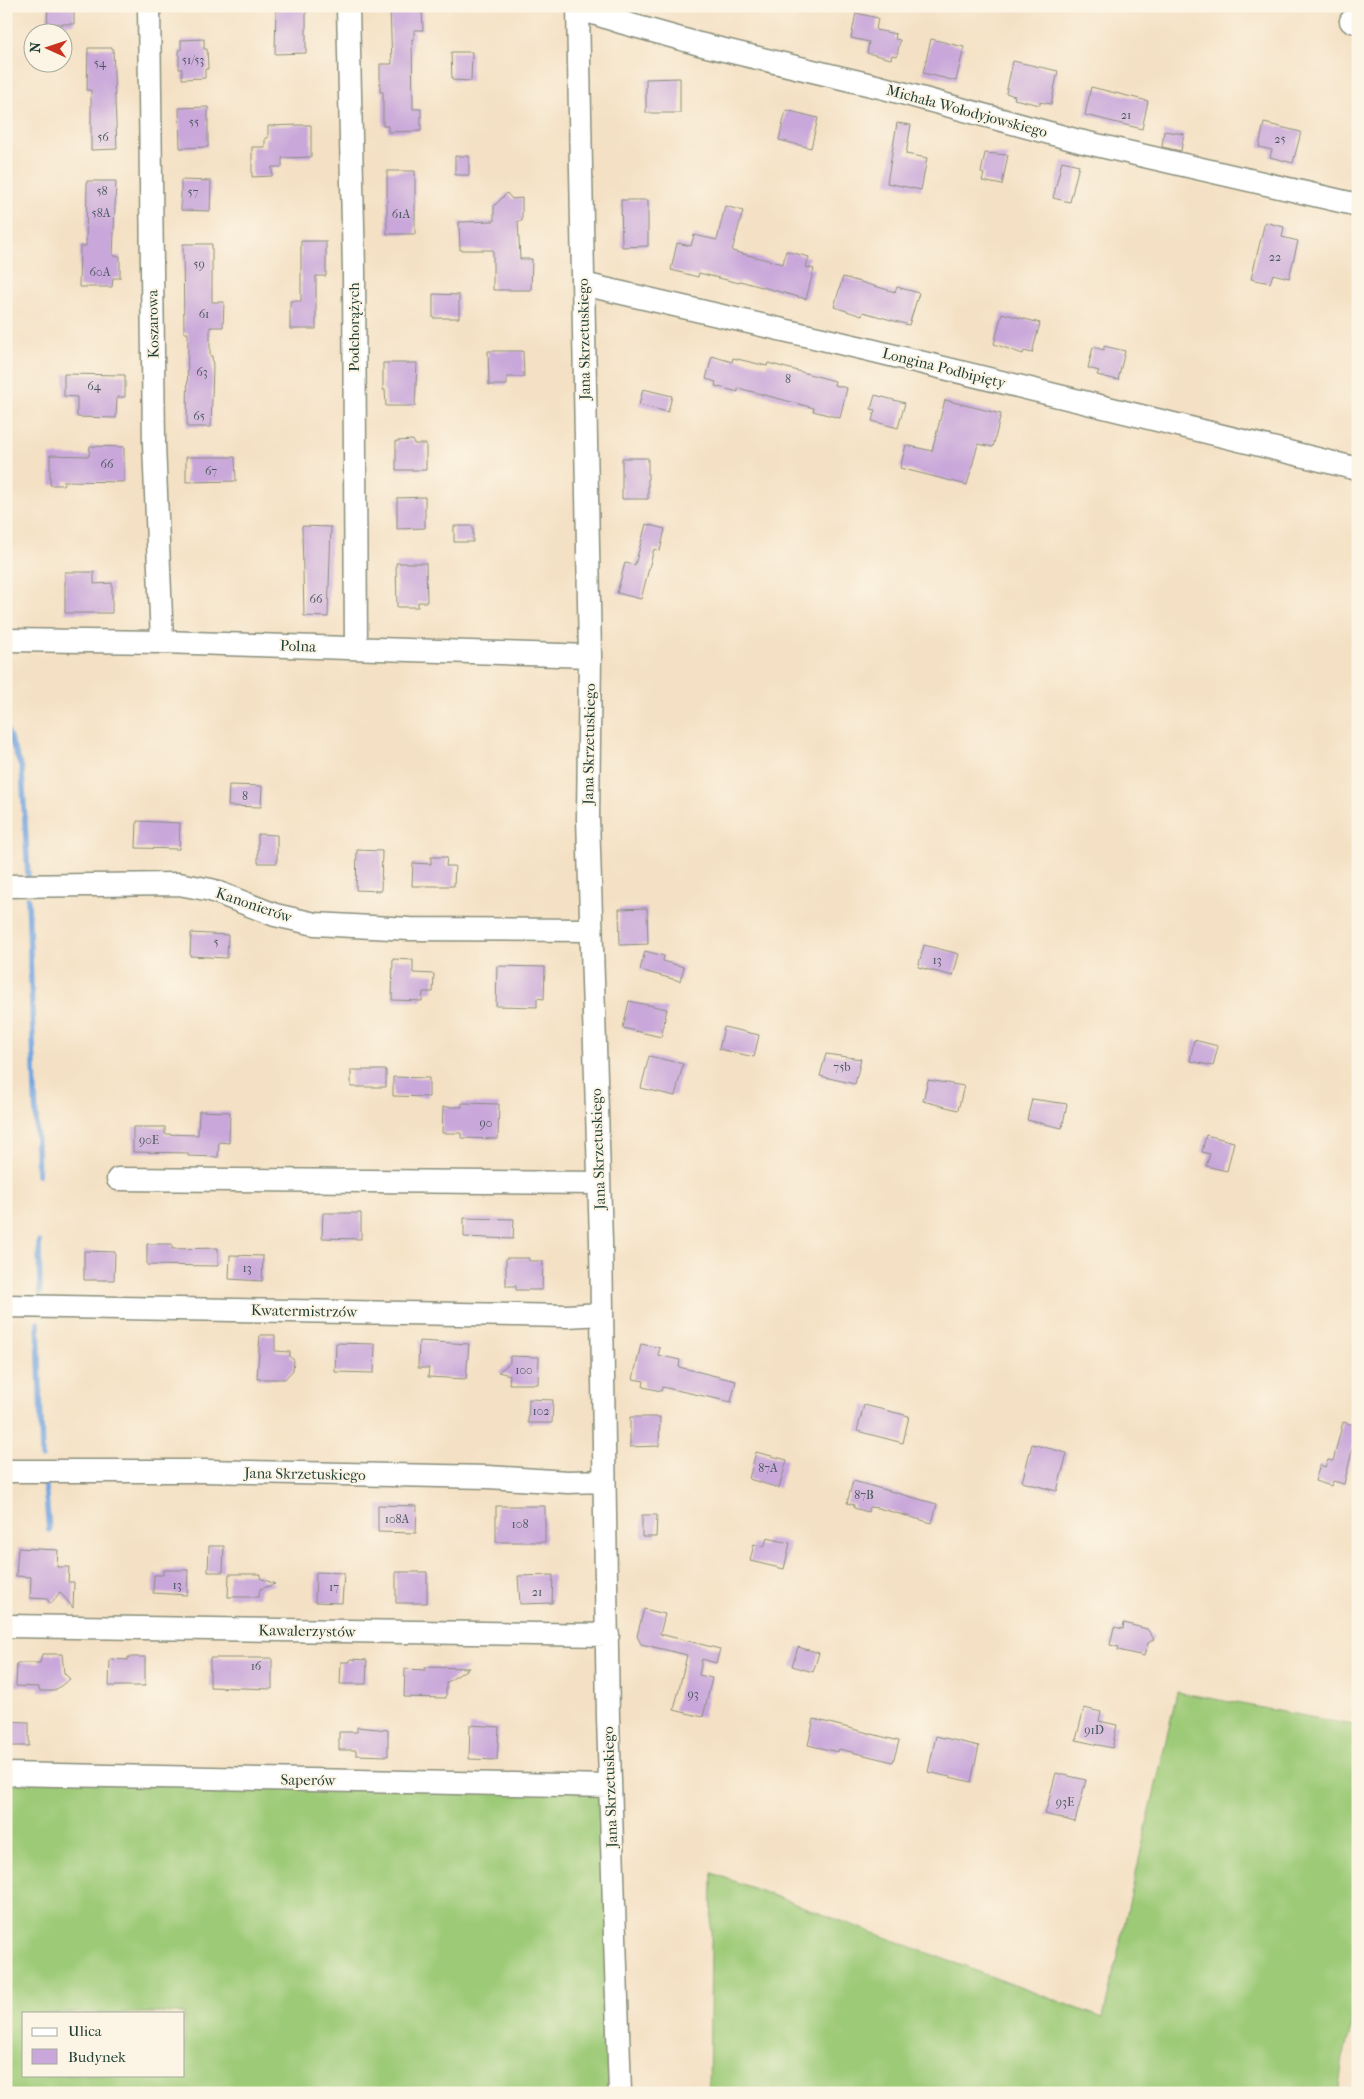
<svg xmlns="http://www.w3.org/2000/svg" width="1364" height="2099" font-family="'IM FELL French Canon',serif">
<rect width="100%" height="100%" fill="#fcf5e5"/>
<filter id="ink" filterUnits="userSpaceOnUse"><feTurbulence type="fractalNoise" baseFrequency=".02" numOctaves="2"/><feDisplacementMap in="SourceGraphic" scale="10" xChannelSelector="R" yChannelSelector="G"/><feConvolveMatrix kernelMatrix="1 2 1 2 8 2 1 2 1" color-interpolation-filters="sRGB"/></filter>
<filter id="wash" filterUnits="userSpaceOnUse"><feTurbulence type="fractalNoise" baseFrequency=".0096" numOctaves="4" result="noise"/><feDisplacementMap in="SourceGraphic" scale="20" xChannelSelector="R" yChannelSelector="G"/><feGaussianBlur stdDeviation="1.12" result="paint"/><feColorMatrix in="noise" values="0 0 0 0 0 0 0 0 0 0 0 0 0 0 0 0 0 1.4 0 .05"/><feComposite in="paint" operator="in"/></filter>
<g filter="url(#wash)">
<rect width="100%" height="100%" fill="#f4e1c5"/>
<!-- grass -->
<path fill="#9dca77" stroke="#5e8456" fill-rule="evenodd" d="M 1177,1692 L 1358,1726 L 1358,2000 L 1343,2058 L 1338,2093 L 709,2093 L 712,1873 L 1103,2018 Z
M 6,1774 L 610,1786 L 620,2093 L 6,2093 ZM 24,2013 L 184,2013 L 184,2075 L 24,2075 Z"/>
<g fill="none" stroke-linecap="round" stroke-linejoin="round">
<!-- stream -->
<path stroke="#75a6e0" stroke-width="5.5" d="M 6,728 L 22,769 L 28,876
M 28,898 L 38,1175
M 39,1242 L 40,1293
M 38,1323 L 42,1457
M 45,1485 L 49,1530"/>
</g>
<g id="blocks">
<!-- building -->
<path fill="#c9a7da" d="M 48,6 L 74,6 L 74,24 L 47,24 Z
M 276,6 L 306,6 L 306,53 L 275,54 Z
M 390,8 L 422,8 L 423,30 L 414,30 L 414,39 L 412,39 L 413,109 L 421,109 L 421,131 L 388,132 L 388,126 L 383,126 L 383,92 L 380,92 L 380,64 L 392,64 Z
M 856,13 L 878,18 L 876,30 L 896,34 L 895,39 L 900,40 L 897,56 L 892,55 L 891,59 L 867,53 L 869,42 L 851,38 Z
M 204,39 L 204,49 L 207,49 L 208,69 L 205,69 L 205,78 L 182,79 L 182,69 L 179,69 L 179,50 L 181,50 L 181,40 Z
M 931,39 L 964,47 L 956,81 L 923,73 Z
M 88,48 L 113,48 L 117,149 L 91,150 L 91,90 L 87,90 Z
M 451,52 L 472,52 L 471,81 L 452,80 Z
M 1013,61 L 1058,71 L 1051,104 L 1040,102 L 1040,105 L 1014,99 L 1015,96 L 1006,93 Z
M 680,78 L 680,113 L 646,113 L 646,79 Z
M 1091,87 L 1148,101 L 1142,129 L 1085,115 Z
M 208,107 L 208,147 L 180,148 L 179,108 Z
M 786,110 L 818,118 L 811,148 L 779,140 Z
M 897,123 L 911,125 L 906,154 L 927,158 L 921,190 L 887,183 Z
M 1264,123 L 1301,132 L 1293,163 L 1270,157 L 1272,150 L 1259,147 Z
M 299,125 L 311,125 L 311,157 L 282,158 L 282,167 L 272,167 L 272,176 L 252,177 L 252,147 L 265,147 L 265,138 L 268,138 L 268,126 Z
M 1164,131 L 1184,134 L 1181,151 L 1162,147 Z
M 985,153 L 1008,155 L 1002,185 L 982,181 L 984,174 L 981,173 Z
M 455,156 L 469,156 L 469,175 L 455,175 Z
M 1062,161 L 1079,165 L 1070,202 L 1053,198 Z
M 387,171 L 415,171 L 415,234 L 387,234 Z
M 181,180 L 211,181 L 210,211 L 181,210 Z
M 87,181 L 116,181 L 113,256 L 120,256 L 120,278 L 113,278 L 112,287 L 79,287 L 80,246 L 86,246 Z
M 507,193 L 512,199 L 522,198 L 522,221 L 518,221 L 520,259 L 532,259 L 531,290 L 493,290 L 493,250 L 460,250 L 459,222 L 494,221 L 494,206 Z
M 621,200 L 648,200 L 648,246 L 622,247 Z
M 725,206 L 743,211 L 732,251 L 783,264 L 786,251 L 809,257 L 806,267 L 814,269 L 806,299 L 740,281 L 739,283 L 699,273 L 698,277 L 671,270 L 677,243 L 691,246 L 694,235 L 717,240 Z
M 1265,222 L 1284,227 L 1282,237 L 1298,241 L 1289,278 L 1273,274 L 1270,283 L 1251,279 Z
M 301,241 L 326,241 L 326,276 L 316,276 L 316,329 L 290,329 L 290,301 L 301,301 Z
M 183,244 L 212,244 L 212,302 L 224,302 L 223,327 L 210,327 L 210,356 L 212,356 L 213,367 L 211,427 L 187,427 L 188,333 L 184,333 Z
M 843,277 L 895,292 L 897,287 L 919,293 L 909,325 L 863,312 L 862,316 L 834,307 Z
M 433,294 L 459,295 L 459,318 L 433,318 Z
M 1002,313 L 1040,323 L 1032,353 L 1024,351 L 1023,354 L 994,344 Z
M 1104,346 L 1125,351 L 1118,380 L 1097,375 L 1099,371 L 1088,368 L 1093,347 L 1104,350 Z
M 488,351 L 523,351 L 524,377 L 507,377 L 507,385 L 489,385 Z
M 712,356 L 732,362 L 733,358 L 767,366 L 768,363 L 835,381 L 834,385 L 847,388 L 840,418 L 813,411 L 814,408 L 738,388 L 738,392 L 715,386 L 716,382 L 706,379 Z
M 383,363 L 417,363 L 415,406 L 386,406 L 385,390 L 383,390 Z
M 64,374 L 125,375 L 125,397 L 117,397 L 116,418 L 77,417 L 77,397 L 64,396 Z
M 643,389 L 672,396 L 668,412 L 639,405 Z
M 875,395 L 905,403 L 898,428 L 872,421 L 875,410 L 871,409 Z
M 945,400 L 1001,414 L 993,447 L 978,444 L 967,485 L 900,468 L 906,445 L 932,451 Z
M 413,440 L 414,444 L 426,444 L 426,470 L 396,470 L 396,441 Z
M 90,446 L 124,447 L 124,482 L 64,481 L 64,485 L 50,485 L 50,455 L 89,456 Z
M 186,457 L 235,457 L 236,481 L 186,482 Z
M 622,458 L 648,458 L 648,499 L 622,499 Z
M 425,497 L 425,528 L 397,529 L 397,498 Z
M 646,524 L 665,529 L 660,551 L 654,549 L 641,599 L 617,593 L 625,563 L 635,565 Z
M 302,526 L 331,527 L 328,617 L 304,616 Z
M 454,526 L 473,526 L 473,542 L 454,542 Z
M 396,563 L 426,563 L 427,602 L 418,602 L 418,607 L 397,607 Z
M 65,572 L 94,572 L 94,584 L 112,583 L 112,613 L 65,613 Z
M 229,785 L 262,786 L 261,807 L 228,806 Z
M 137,821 L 180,823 L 179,849 L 136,848 Z
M 258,834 L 277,835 L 277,863 L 258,863 Z
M 357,850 L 382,851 L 381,891 L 356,890 Z
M 431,857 L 447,857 L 446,866 L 455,866 L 454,886 L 412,886 L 413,863 L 431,864 Z
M 647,908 L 648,944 L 620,945 L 619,909 Z
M 191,933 L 228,935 L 227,958 L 190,956 Z
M 924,945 L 959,954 L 953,976 L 918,967 Z
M 645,951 L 664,956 L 663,961 L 684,967 L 680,981 L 640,970 Z
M 393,959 L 413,960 L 413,973 L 434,974 L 433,992 L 423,992 L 422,1001 L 392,1000 Z
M 497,966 L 545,967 L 544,999 L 537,998 L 537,1007 L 496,1006 Z
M 629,1001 L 667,1009 L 661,1037 L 623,1028 Z
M 724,1027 L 759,1035 L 754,1057 L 719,1049 Z
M 1194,1040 L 1218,1046 L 1213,1066 L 1190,1061 Z
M 826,1054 L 861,1059 L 855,1084 L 820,1076 Z
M 649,1056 L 683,1064 L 675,1096 L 641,1088 Z
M 351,1070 L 386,1070 L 386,1087 L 351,1087 Z
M 393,1077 L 429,1078 L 429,1097 L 393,1096 Z
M 928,1080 L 964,1086 L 958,1110 L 923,1101 Z
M 1032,1099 L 1067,1104 L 1062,1128 L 1027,1120 Z
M 462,1103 L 499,1104 L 498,1139 L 461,1138 L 461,1133 L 442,1133 L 443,1107 L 462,1107 Z
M 199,1111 L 230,1112 L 229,1143 L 219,1142 L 218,1157 L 188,1156 L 188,1153 L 133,1152 L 133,1127 L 165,1127 L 165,1134 L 198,1135 Z
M 1206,1135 L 1234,1142 L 1227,1171 L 1206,1166 L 1210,1154 L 1202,1152 Z
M 323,1213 L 361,1213 L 361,1239 L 322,1238 Z
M 464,1218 L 514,1219 L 513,1239 L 464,1237 Z
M 147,1244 L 172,1244 L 172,1249 L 218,1248 L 218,1266 L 147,1265 Z
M 84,1251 L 115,1252 L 114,1280 L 84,1280 Z
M 230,1255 L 263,1256 L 262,1281 L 229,1279 Z
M 506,1258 L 529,1258 L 529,1261 L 543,1261 L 542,1290 L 516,1290 L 516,1286 L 506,1286 Z
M 260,1335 L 275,1335 L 275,1351 L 290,1352 L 290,1357 L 294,1360 L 293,1370 L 285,1379 L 257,1379 Z
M 419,1341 L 469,1344 L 466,1379 L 428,1377 L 429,1368 L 418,1368 Z
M 336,1343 L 375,1344 L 374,1373 L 335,1372 Z
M 641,1344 L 660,1348 L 658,1355 L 680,1360 L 679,1367 L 736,1381 L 731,1402 L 662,1387 L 661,1391 L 643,1387 L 644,1381 L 633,1379 Z
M 510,1356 L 539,1357 L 538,1384 L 509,1384 L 510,1375 L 498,1372 L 510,1363 Z
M 529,1399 L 553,1400 L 552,1423 L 528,1423 Z
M 864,1405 L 909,1416 L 903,1443 L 857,1431 Z
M 630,1417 L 660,1417 L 659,1446 L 630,1447 Z
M 1343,1422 L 1358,1426 L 1344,1484 L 1333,1481 L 1331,1486 L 1315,1481 L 1320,1465 L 1325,1467 L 1328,1460 L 1333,1461 Z
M 1032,1444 L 1067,1453 L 1057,1491 L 1022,1482 Z
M 756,1452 L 787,1460 L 779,1488 L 749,1479 Z
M 853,1481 L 937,1504 L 932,1523 L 878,1508 L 869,1507 L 868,1512 L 854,1508 L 854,1505 L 847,1503 Z
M 378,1505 L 417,1506 L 416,1533 L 378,1532 Z
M 496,1506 L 545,1506 L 545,1542 L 496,1542 Z
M 642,1515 L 657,1515 L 656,1537 L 642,1537 Z
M 767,1538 L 790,1543 L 784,1569 L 750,1561 L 754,1544 L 764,1547 Z
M 209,1546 L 224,1546 L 223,1572 L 208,1572 Z
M 18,1548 L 58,1550 L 57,1567 L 69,1567 L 68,1582 L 74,1582 L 73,1608 L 60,1592 L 51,1604 L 47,1599 L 30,1598 L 31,1577 L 16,1576 Z
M 163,1570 L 188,1570 L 187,1595 L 153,1593 L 154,1575 L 163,1575 Z
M 316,1572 L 344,1573 L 342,1603 L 315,1602 Z
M 396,1572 L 427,1572 L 427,1603 L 396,1603 Z
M 229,1574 L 261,1574 L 260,1578 L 275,1584 L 260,1589 L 259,1597 L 228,1597 Z
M 553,1575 L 552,1603 L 520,1604 L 518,1576 Z
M 644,1609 L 665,1614 L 660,1634 L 720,1649 L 716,1663 L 702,1659 L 699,1675 L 712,1678 L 703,1717 L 674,1710 L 687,1655 L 641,1644 L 637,1636 Z
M 1124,1623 L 1147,1629 L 1154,1639 L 1148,1643 L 1144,1656 L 1118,1650 L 1119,1647 L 1110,1645 L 1114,1627 L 1123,1629 Z
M 798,1647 L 819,1653 L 813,1672 L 792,1666 Z
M 42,1654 L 62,1654 L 64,1673 L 70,1679 L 54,1691 L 39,1691 L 39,1687 L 16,1686 L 17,1663 L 40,1663 Z
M 128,1657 L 145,1657 L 145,1686 L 109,1686 L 110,1659 L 128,1660 Z
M 210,1658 L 272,1658 L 272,1689 L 210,1687 Z
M 350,1659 L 367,1660 L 366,1684 L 340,1684 L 341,1662 L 350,1662 Z
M 425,1667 L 469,1668 L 446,1683 L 446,1698 L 404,1697 L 405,1669 L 425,1670 Z
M 1084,1708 L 1101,1712 L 1099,1721 L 1117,1725 L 1112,1748 L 1076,1740 Z
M 814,1719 L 899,1741 L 893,1762 L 839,1749 L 838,1752 L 808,1745 Z
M 6,1721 L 29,1722 L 29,1746 L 6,1746 Z
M 470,1725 L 499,1727 L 497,1760 L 469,1759 Z
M 357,1727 L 388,1730 L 388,1756 L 356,1755 L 356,1750 L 339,1750 L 339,1732 L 357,1732 Z
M 936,1736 L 979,1746 L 971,1782 L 928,1772 Z
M 1056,1773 L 1086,1780 L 1075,1822 L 1045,1814 Z"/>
</g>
</g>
<g filter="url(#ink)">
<use href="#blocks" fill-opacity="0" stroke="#8a8f7c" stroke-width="1"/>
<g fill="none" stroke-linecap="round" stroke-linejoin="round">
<!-- minor casing -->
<g stroke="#8a8f7c" stroke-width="25">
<path id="minor" d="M 149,6 L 154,444 L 162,642
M 348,6 L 354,270 L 356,648
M 578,6 L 590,656 L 588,818 L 601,1241 L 608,1718 L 620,2093
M 578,8 L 624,23 L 699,44 L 880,87 L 1079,141 L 1358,205
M 1351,21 L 1358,22
M 583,284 L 866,349 L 1358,469
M 6,640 L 162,642 L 590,656
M 6,886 L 179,884 L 211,890 L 275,915 L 315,924 L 410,929 L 591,930
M 118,1179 L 599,1183
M 6,1306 L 567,1316 L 602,1314
M 6,1471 L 204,1471 L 488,1477 L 568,1482 L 604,1481
M 6,1626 L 608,1635
M 6,1774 L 610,1786"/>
</g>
<!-- minor -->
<use href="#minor" stroke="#fff" stroke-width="22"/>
</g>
</g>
<g text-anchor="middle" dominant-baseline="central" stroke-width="4" stroke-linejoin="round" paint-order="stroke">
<!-- number labels -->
<g font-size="12" fill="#4a585e">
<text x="193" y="60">51/53</text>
<text x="100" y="63">54</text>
<text x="1126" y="115">21</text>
<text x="194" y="122">55</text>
<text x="103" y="137">56</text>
<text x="1280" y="139">25</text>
<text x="102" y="191">58</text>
<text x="193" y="192">57</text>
<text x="101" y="213">58A</text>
<text x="401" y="214">61A</text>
<text x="1275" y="257">22</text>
<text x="199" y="264">59</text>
<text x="100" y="272">60A</text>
<text x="204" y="314">61</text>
<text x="202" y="372">63</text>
<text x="788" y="379">8</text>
<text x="94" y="386">64</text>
<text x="199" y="416">65</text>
<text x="107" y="464">66</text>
<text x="211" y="471">67</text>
<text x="316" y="599">66</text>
<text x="245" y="796">8</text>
<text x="216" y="942">5</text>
<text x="937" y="960">13</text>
<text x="842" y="1067">75b</text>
<text x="486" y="1123">90</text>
<text x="149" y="1140">90E</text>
<text x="247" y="1268">13</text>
<text x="524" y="1370">100</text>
<text x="541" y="1411">102</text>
<text x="768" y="1468">87A</text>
<text x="864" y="1495">87B</text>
<text x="397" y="1519">108A</text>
<text x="520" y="1524">108</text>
<text x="177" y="1585">13</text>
<text x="334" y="1587">17</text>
<text x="537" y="1592">21</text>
<text x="256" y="1666">16</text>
<text x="693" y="1694">93</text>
<text x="1094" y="1730">91D</text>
<text x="1065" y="1802">93E</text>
</g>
<!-- street labels -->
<g font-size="15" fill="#1f3d34" stroke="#fcf5e5">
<text transform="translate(967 111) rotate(15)">Michała Wołodyjowskiego</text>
<text transform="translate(153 324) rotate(-91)">Koszarowa</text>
<text transform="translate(354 327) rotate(-90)">Podchorążych</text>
<text transform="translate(584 339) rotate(-91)">Jana Skrzetuskiego</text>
<text transform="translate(944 368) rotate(14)">Longina Podbipięty</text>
<text transform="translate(298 646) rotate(2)">Polna</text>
<text transform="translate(589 744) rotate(-89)">Jana Skrzetuskiego</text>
<text transform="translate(254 905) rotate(19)">Kanonierów</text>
<text transform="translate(598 1149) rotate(-92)">Jana Skrzetuskiego</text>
<text transform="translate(304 1311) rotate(1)">Kwatermistrzów</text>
<text transform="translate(305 1474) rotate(1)">Jana Skrzetuskiego</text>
<text transform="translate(307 1631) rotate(1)">Kawalerzystów</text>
<text transform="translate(308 1780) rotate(1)">Saperów</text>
<text transform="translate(610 1787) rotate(-92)">Jana Skrzetuskiego</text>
</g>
</g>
<!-- margin -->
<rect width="1364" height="2099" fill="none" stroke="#fcf5e5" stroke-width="25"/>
<!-- legend -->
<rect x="22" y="2012" width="162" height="65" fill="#fcf5e5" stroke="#a4ab9e"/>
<rect x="32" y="2028" width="25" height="8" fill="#ffffff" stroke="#a4ab9e"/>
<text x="68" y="2036" font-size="15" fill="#1f3d34">Ulica</text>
<rect x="32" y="2049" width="25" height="15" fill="#c9a7da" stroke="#a4ab9e"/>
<text x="68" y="2062" font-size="15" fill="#1f3d34">Budynek</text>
<!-- north arrow -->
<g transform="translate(48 48) rotate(273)"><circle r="24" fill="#fcf5e5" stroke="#a4ab9e"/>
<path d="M0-4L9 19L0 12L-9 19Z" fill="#c8321e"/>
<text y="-8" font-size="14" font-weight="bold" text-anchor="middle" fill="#1f3d34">N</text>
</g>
</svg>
